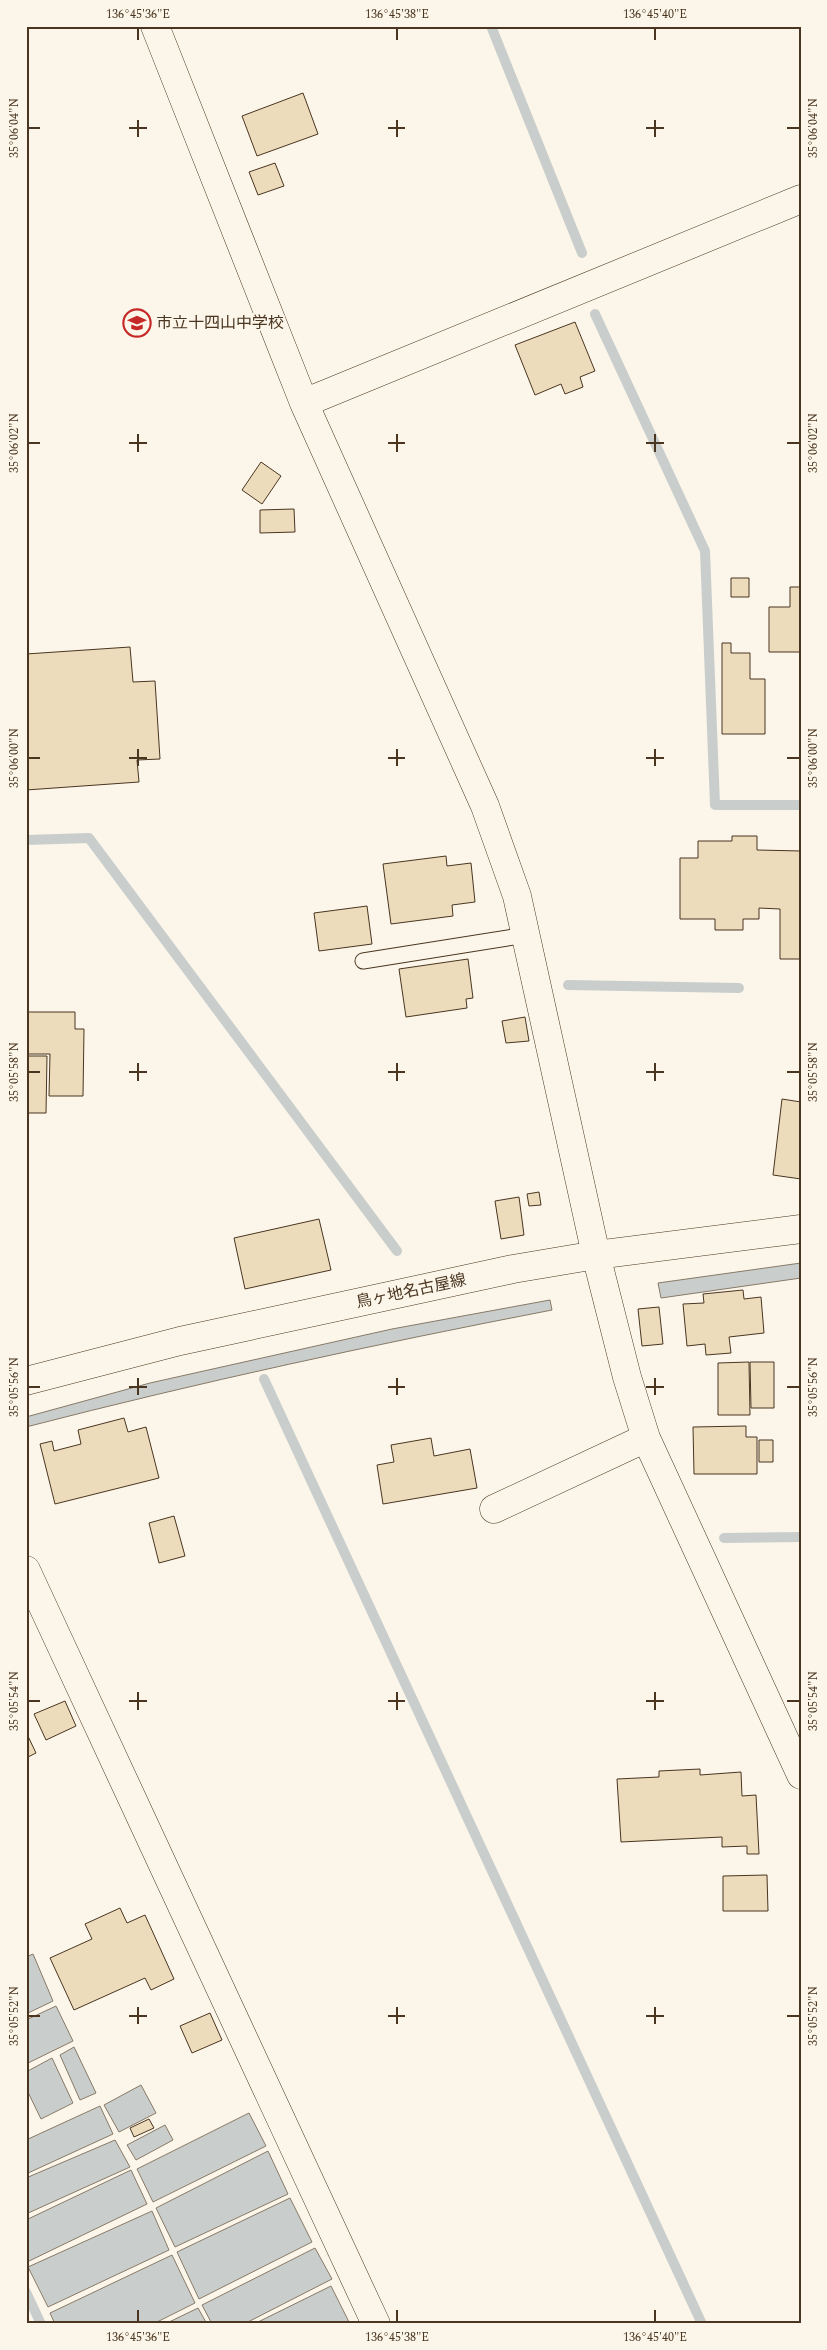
<svg xmlns="http://www.w3.org/2000/svg" width="827" height="2350" font-family="Spectral,'Noto Sans JP',serif">
<rect width="100%" height="100%" fill="#fbf6e9"/>
<!-- water -->
<path fill="#c9cecd" stroke="#887966" d="M 801,1263 L 801,1278 L 661,1298 L 658,1283 Z
M 550,1300 L 552,1310 C 376,1344 200,1382 26,1427 L 26,1417 L 150,1383 L 392,1329 Z
M 33,1954 L 53,2001 L 26,2014 L 26,1957 Z
M 56,2006 L 73,2041 L 26,2064 L 26,2020 Z
M 74,2047 L 96,2093 L 80,2100 L 60,2055 Z
M 52,2058 L 73,2103 L 41,2119 L 26,2088 L 26,2072 Z
M 141,2085 L 156,2113 L 119,2132 L 104,2105 Z
M 100,2106 L 113,2134 L 26,2174 L 26,2140 Z
M 249,2113 L 266,2146 L 153,2202 L 137,2169 Z
M 165,2125 L 173,2140 L 136,2160 L 127,2145 Z
M 115,2140 L 130,2167 L 26,2214 L 26,2178 Z
M 268,2151 L 288,2194 L 175,2247 L 156,2208 Z
M 131,2170 L 147,2204 L 27,2262 L 26,2220 Z
M 290,2198 L 312,2242 L 199,2299 L 177,2252 Z
M 152,2211 L 169,2250 L 48,2307 L 28,2267 Z
M 315,2248 L 332,2279 L 244,2324 L 212,2324 L 202,2305 Z
M 172,2255 L 195,2303 L 153,2324 L 55,2324 L 50,2313 Z
M 331,2286 L 350,2324 L 254,2324 Z
M 198,2308 L 207,2324 L 165,2324 Z"/>
<g fill="none" stroke-linecap="round" stroke-linejoin="round">
<!-- stream -->
<path stroke="#c9cecd" stroke-width="10" d="M 491,26 L 582,253
M 595,314 L 705,551 L 715,805 L 801,805
M 26,840 L 89,838 L 397,1251
M 568,985 L 739,988
M 264,1379 L 702,2324
M 724,1538 L 801,1537
M 26,2292 L 41,2324"/>
</g>
<!-- building -->
<path fill="#ecdcbc" stroke="#4a3520" d="M 303,93 L 318,134 L 257,156 L 242,116 Z
M 275,163 L 284,186 L 258,195 L 249,172 Z
M 575,322 L 595,371 L 580,377 L 583,387 L 565,394 L 561,384 L 535,395 L 515,345 Z
M 261,462 L 281,476 L 262,504 L 242,490 Z
M 294,509 L 295,532 L 260,533 L 260,510 Z
M 731,578 L 749,578 L 749,597 L 731,597 Z
M 790,587 L 801,587 L 801,652 L 769,652 L 769,607 L 790,607 Z
M 722,643 L 731,643 L 731,653 L 750,653 L 750,679 L 765,679 L 765,734 L 722,734 Z
M 130,647 L 133,682 L 155,681 L 160,759 L 137,760 L 139,782 L 26,790 L 26,654 Z
M 732,836 L 757,836 L 757,850 L 801,851 L 801,959 L 780,959 L 780,909 L 759,908 L 759,919 L 743,919 L 743,930 L 715,930 L 715,919 L 680,919 L 680,858 L 698,858 L 698,841 L 732,841 Z
M 446,856 L 447,866 L 471,863 L 475,902 L 452,905 L 453,916 L 391,924 L 383,864 Z
M 367,906 L 372,944 L 319,951 L 314,913 Z
M 468,959 L 473,998 L 466,999 L 467,1008 L 406,1017 L 399,969 Z
M 26,1012 L 75,1012 L 75,1029 L 84,1029 L 83,1096 L 49,1096 L 50,1054 L 26,1054 Z
M 525,1017 L 529,1041 L 506,1043 L 502,1021 Z
M 26,1056 L 47,1056 L 46,1113 L 26,1113 Z
M 782,1099 L 801,1102 L 801,1179 L 773,1175 Z
M 539,1192 L 541,1205 L 529,1206 L 527,1194 Z
M 519,1197 L 524,1235 L 501,1239 L 495,1201 Z
M 319,1219 L 331,1270 L 245,1289 L 234,1238 Z
M 743,1290 L 744,1299 L 761,1297 L 764,1333 L 729,1337 L 731,1353 L 706,1355 L 705,1344 L 687,1346 L 683,1304 L 704,1303 L 703,1294 Z
M 659,1307 L 663,1344 L 642,1346 L 638,1309 Z
M 749,1362 L 750,1415 L 718,1415 L 718,1363 Z
M 750,1362 L 774,1362 L 774,1408 L 751,1408 Z
M 124,1418 L 128,1432 L 146,1427 L 159,1478 L 55,1504 L 40,1444 L 52,1441 L 54,1451 L 81,1444 L 78,1430 Z
M 746,1426 L 746,1437 L 757,1437 L 757,1474 L 694,1474 L 693,1427 Z
M 431,1438 L 434,1456 L 470,1449 L 477,1488 L 383,1504 L 377,1465 L 394,1462 L 391,1445 Z
M 759,1440 L 773,1440 L 773,1462 L 759,1462 Z
M 174,1516 L 185,1556 L 159,1563 L 149,1523 Z
M 65,1701 L 76,1726 L 46,1740 L 34,1714 Z
M 26,1732 L 36,1753 L 26,1758 Z
M 700,1769 L 700,1775 L 741,1772 L 742,1796 L 756,1795 L 759,1854 L 747,1854 L 747,1846 L 722,1847 L 722,1837 L 621,1842 L 617,1779 L 659,1777 L 659,1771 Z
M 767,1875 L 768,1911 L 723,1911 L 723,1876 Z
M 120,1908 L 127,1923 L 145,1915 L 174,1979 L 151,1990 L 145,1978 L 74,2010 L 50,1958 L 92,1939 L 85,1924 Z
M 210,2013 L 222,2040 L 192,2053 L 180,2026 Z
M 149,2119 L 154,2128 L 134,2137 L 130,2128 Z"/>
<g fill="none" stroke-linecap="round" stroke-linejoin="round">
<!-- lane casing -->
<g stroke="#4a3520" stroke-width="17">
<path id="lane" d="M 363,961 L 526,935"/>
</g>
<!-- street casing -->
<g stroke="#4a3520" stroke-width="29">
<path id="street" d="M 155,26 L 304,403 L 485,806 L 517,896 L 596,1255 L 627,1377 L 646,1438 L 801,1775
M 304,403 L 801,199
M 494,1509 L 646,1438
M 26,1570 L 376,2324"/>
</g>
<!-- secondary casing -->
<g stroke="#4a3520" stroke-width="29">
<path id="secondary" d="M 26,1381 L 180,1341 L 513,1269 L 596,1255 L 801,1229"/>
</g>
<!-- lane -->
<use href="#lane" stroke="#fbf6e9" stroke-width="15"/>
<!-- street -->
<use href="#street" stroke="#fbf6e9" stroke-width="28"/>
<!-- secondary -->
<use href="#secondary" stroke="#fbf6e9" stroke-width="28"/>
</g>
<!-- ticks -->
<path fill="none" stroke="#4a3520" stroke-width="2" d="M 138,28 L 138,40M 397,28 L 397,40M 655,28 L 655,40M 138,120 L 138,137M 397,120 L 397,137M 655,120 L 655,137M 28,128 L 40,128M 129,128 L 147,128M 388,128 L 405,128M 646,128 L 664,128M 787,128 L 800,128M 138,434 L 138,452M 397,434 L 397,452M 655,434 L 655,452M 28,443 L 40,443M 129,443 L 147,443M 388,443 L 405,443M 646,443 L 664,443M 787,443 L 800,443M 138,749 L 138,766M 397,749 L 397,766M 655,749 L 655,766M 28,758 L 40,758M 129,758 L 147,758M 388,758 L 405,758M 646,758 L 664,758M 787,758 L 800,758M 138,1063 L 138,1081M 397,1063 L 397,1081M 655,1063 L 655,1081M 28,1072 L 40,1072M 129,1072 L 147,1072M 388,1072 L 405,1072M 646,1072 L 664,1072M 787,1072 L 800,1072M 138,1378 L 138,1395M 397,1378 L 397,1395M 655,1378 L 655,1395M 28,1387 L 40,1387M 129,1387 L 147,1387M 388,1387 L 405,1387M 646,1387 L 664,1387M 787,1387 L 800,1387M 138,1692 L 138,1710M 397,1692 L 397,1710M 655,1692 L 655,1710M 28,1701 L 40,1701M 129,1701 L 147,1701M 388,1701 L 405,1701M 646,1701 L 664,1701M 787,1701 L 800,1701M 138,2007 L 138,2024M 397,2007 L 397,2024M 655,2007 L 655,2024M 28,2016 L 40,2016M 129,2016 L 147,2016M 388,2016 L 405,2016M 646,2016 L 664,2016M 787,2016 L 800,2016M 138,2310 L 138,2322M 397,2310 L 397,2322M 655,2310 L 655,2322"/>
<!-- icons -->
<defs>
<g id="school-ring" transform="scale(1.4375)"><circle r="9.5" fill="#fbf6e9" stroke="#c62828" stroke-width="1.5"/><path d="M0-5L7-2L0 1L-7-2ZM-4 1L0 2.5L4 1V4Q0 6-4 4Z" fill="#c62828"/></g>
</defs>
<g fill-rule="evenodd">
<use href="#school-ring" x="137" y="323"/>
</g>
<g text-anchor="middle" dominant-baseline="central" stroke-width="4" stroke-linejoin="round" paint-order="stroke">
<!-- poi labels -->
<g font-size="16" fill="#4a3520" stroke="#fbf6e9" text-anchor="start">
<text x="156" y="323">市立十四山中学校</text>
</g>
<!-- street labels -->
<g font-size="16" fill="#4a3520" stroke="#fbf6e9">
<text transform="translate(411 1291) rotate(-12)">鳥ヶ地名古屋線</text>
</g>
</g>
<!-- border -->
<rect width="827" height="2350" fill="none" stroke="#fbf6e9" stroke-width="55"/>
<rect x="28" y="28" width="772" height="2294" fill="none" stroke="#4a3520" stroke-width="2"/>
<g font-size="12" text-anchor="middle" fill="#4a3520">
<text x="138" y="18">136°45'36"E</text>
<text x="397" y="18">136°45'38"E</text>
<text x="655" y="18">136°45'40"E</text>
<text transform="translate(14 128) rotate(-90)" y="4">35°06'04"N</text>
<text transform="translate(813 128) rotate(-90)" y="4">35°06'04"N</text>
<text transform="translate(14 443) rotate(-90)" y="4">35°06'02"N</text>
<text transform="translate(813 443) rotate(-90)" y="4">35°06'02"N</text>
<text transform="translate(14 758) rotate(-90)" y="4">35°06'00"N</text>
<text transform="translate(813 758) rotate(-90)" y="4">35°06'00"N</text>
<text transform="translate(14 1072) rotate(-90)" y="4">35°05'58"N</text>
<text transform="translate(813 1072) rotate(-90)" y="4">35°05'58"N</text>
<text transform="translate(14 1387) rotate(-90)" y="4">35°05'56"N</text>
<text transform="translate(813 1387) rotate(-90)" y="4">35°05'56"N</text>
<text transform="translate(14 1701) rotate(-90)" y="4">35°05'54"N</text>
<text transform="translate(813 1701) rotate(-90)" y="4">35°05'54"N</text>
<text transform="translate(14 2016) rotate(-90)" y="4">35°05'52"N</text>
<text transform="translate(813 2016) rotate(-90)" y="4">35°05'52"N</text>
<text x="138" y="2341">136°45'36"E</text>
<text x="397" y="2341">136°45'38"E</text>
<text x="655" y="2341">136°45'40"E</text>
</g>
</svg>
